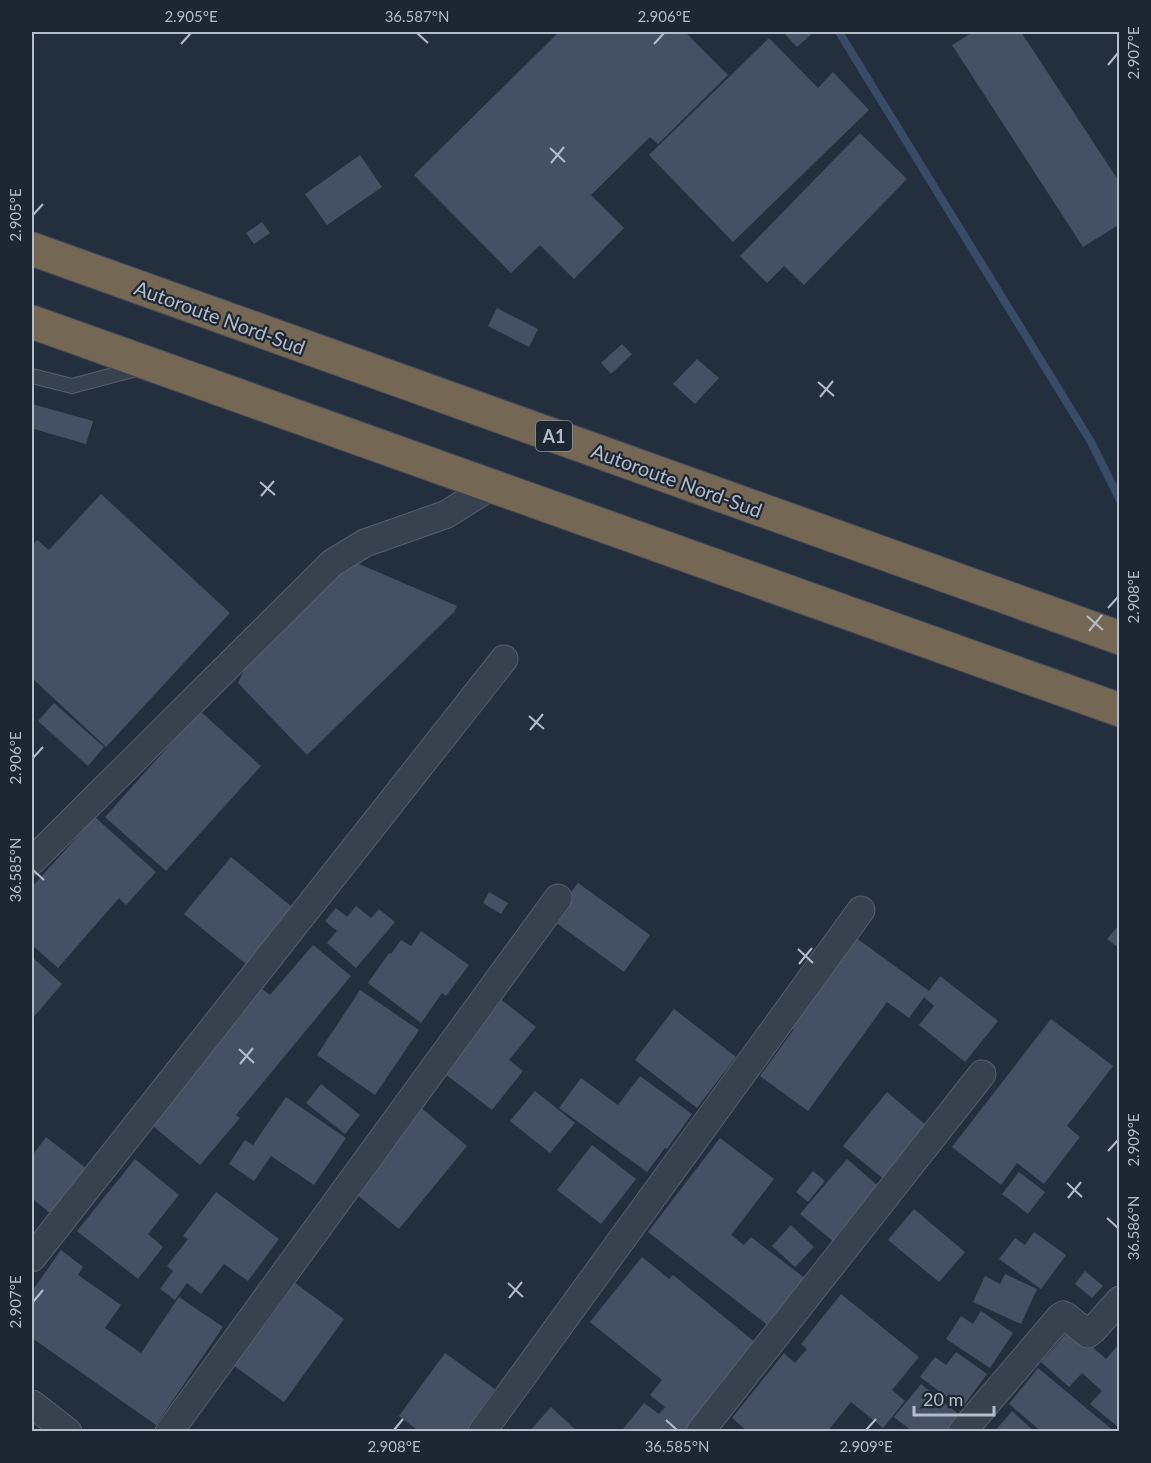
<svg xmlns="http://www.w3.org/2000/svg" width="1151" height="1463" font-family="Lato,sans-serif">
<rect width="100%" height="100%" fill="#242f3e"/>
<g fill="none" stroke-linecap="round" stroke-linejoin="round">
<!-- stream -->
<path stroke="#394c67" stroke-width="8" d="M 839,32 L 1091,442 L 1120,500"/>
</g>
<!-- building -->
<path fill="#455162" d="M 559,32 L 685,32 L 728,75 L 658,144 L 650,137 L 591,195 L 624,228 L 574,279 L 540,245 L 511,273 L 414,175 Z
M 783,32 L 814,32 L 797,47 Z
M 973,32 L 1021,32 L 1120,183 L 1120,224 L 1083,247 L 952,45 Z
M 769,38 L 818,88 L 833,72 L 869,110 L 733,242 L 649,155 Z
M 860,133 L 907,179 L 804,285 L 784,266 L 767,283 L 740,256 Z
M 360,155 L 382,187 L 327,225 L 305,194 Z
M 262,222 L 270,233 L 254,244 L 246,233 Z
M 497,308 L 538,329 L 529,347 L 488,326 Z
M 622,344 L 632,354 L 611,374 L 601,363 Z
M 697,359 L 719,378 L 695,404 L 673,384 Z
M 32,404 L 93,421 L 86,444 L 34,429 L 32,437 Z
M 101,494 L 230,613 L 106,747 L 32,678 L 32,546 L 37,540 L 49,550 Z
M 352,561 L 457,606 L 454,612 L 307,755 L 238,683 L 244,670 Z
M 54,703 L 104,747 L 88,766 L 38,721 Z
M 200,711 L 261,766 L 166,871 L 105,817 Z
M 95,817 L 156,872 L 126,905 L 119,898 L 58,968 L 32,945 L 32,887 Z
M 231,857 L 297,911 L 251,968 L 184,914 Z
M 578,883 L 650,935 L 624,972 L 551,919 Z
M 489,892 L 508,903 L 501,914 L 483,903 Z
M 356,906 L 371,918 L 379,909 L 395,922 L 356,968 L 327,943 L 337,931 L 325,921 L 336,908 L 347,917 Z
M 1120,924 L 1120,949 L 1107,939 Z
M 421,931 L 469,965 L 446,996 L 442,993 L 421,1023 L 368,983 L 389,953 L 391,954 L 401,940 L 411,946 Z
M 855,937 L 929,991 L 940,976 L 998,1021 L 965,1062 L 919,1025 L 934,1006 L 924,997 L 909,1018 L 887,1002 L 808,1111 L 760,1076 L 794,1029 L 790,1026 Z
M 313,945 L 351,976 L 236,1115 L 240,1118 L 200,1165 L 147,1121 L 260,987 L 270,995 Z
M 32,957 L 62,984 L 32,1019 Z
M 360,990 L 419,1030 L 375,1095 L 317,1055 Z
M 494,994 L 536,1027 L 509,1060 L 523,1071 L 492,1110 L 436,1067 Z
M 674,1009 L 736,1057 L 697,1108 L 635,1060 Z
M 1051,1019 L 1113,1066 L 1067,1126 L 1080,1137 L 1044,1184 L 1017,1163 L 1001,1185 L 952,1147 Z
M 640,1076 L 692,1114 L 667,1149 L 665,1148 L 647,1172 L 559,1108 L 581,1078 L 618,1105 Z
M 321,1084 L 360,1115 L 345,1134 L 306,1103 Z
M 535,1091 L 575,1123 L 550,1153 L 510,1121 Z
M 887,1092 L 933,1131 L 890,1184 L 843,1146 Z
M 286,1097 L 346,1138 L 314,1185 L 271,1156 L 254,1181 L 229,1164 L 245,1140 L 253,1145 Z
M 413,1101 L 467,1146 L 399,1229 L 345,1185 Z
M 46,1137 L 87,1169 L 51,1214 L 32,1198 L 32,1156 Z
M 720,1138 L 774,1179 L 731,1235 L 744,1245 L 751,1237 L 806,1279 L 770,1327 L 648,1232 Z
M 592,1145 L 636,1179 L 601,1224 L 557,1190 Z
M 135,1159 L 179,1195 L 148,1234 L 163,1247 L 138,1279 L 77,1231 Z
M 847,1159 L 885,1192 L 839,1246 L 800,1214 Z
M 813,1171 L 825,1181 L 808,1202 L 796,1192 Z
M 1019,1172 L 1045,1192 L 1028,1214 L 1002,1194 Z
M 216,1192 L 279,1239 L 248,1281 L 224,1264 L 201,1294 L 187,1283 L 175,1300 L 160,1289 L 173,1271 L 167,1266 L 188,1239 L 183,1236 Z
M 914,1209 L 965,1252 L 939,1282 L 888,1240 Z
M 791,1225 L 814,1247 L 795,1267 L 772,1246 Z
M 1034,1232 L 1066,1255 L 1041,1289 L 999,1259 L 1015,1238 L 1025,1245 Z
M 61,1250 L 83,1267 L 78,1275 L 121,1305 L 105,1328 L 141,1353 L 179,1297 L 223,1327 L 156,1425 L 32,1338 L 32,1291 Z
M 642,1257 L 669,1279 L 673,1275 L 756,1343 L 687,1432 L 626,1432 L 623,1429 L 644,1403 L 659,1414 L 665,1407 L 650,1395 L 662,1380 L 590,1322 Z
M 1085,1271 L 1103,1286 L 1092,1298 L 1075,1284 Z
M 1005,1274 L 1037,1289 L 1021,1324 L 973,1302 L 985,1276 L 1000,1284 Z
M 295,1283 L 344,1319 L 284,1402 L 233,1365 L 263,1322 L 266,1324 Z
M 841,1294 L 919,1357 L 892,1390 L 905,1401 L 883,1428 L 851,1402 L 827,1432 L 748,1432 L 732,1418 L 784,1353 L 795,1363 L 807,1349 L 801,1344 Z
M 981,1311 L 1013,1333 L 990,1368 L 946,1339 L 961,1316 L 973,1324 Z
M 1071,1328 L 1106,1359 L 1120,1343 L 1120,1423 L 1117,1426 L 1090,1404 L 1102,1391 L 1082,1373 L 1069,1387 L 1041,1362 Z
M 956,1352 L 987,1374 L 962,1408 L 920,1377 L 935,1357 L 946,1365 Z
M 445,1353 L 495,1389 L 465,1432 L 420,1432 L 399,1416 Z
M 1038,1368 L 1115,1432 L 1042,1432 L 1009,1404 Z
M 921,1384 L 961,1416 L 949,1432 L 913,1432 L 894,1417 Z
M 551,1407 L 578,1432 L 529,1432 Z
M 1012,1411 L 1035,1432 L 994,1432 Z"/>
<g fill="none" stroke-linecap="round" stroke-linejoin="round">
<!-- service casing -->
<g stroke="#565f6c" stroke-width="16">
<path id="service" d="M 32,376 L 72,386 L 140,368"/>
</g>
<!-- minor casing -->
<g stroke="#565f6c" stroke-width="29">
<path id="minor" d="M 32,861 L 332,563 L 365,543 L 447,514 L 491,486
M 32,1258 L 504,659
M 32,1404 L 68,1432
M 169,1432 L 558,898
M 482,1432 L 861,910
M 700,1432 L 982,1074
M 962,1432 L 1060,1317 L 1063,1315 L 1067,1317 L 1088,1334 L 1093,1330 L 1120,1300"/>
</g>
<!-- motorway casing -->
<g stroke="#434c59" stroke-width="35">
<path id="motorway" d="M 32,249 L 1120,638
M 32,322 L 1120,710"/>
</g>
<!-- service -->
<use href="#service" stroke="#38414e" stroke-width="14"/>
<!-- minor -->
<use href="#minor" stroke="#38414e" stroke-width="27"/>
<!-- motorway -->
<use href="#motorway" stroke="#746855" stroke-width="33"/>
</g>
<!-- ticks -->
<path fill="none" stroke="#b4bcc9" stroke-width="2" d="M 417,33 L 428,43M 181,44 L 191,33M 654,44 L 664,33M 1108,65 L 1118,53M 550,148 L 565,162M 551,163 L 564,147M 33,215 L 43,204M 818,382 L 834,396M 820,397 L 833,381M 260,482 L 275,495M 261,496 L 274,481M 1108,608 L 1118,597M 1087,616 L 1103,630M 1089,631 L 1102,615M 529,716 L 544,729M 530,730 L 543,714M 33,758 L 43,747M 33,870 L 44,880M 798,949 L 813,963M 799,964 L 812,948M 239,1049 L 254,1063M 240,1064 L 253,1048M 1108,1151 L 1118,1140M 1067,1183 L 1082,1197M 1068,1198 L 1081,1182M 1107,1218 L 1118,1228M 508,1283 L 523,1297M 509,1298 L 522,1282M 33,1302 L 43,1290M 666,1420 L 677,1430M 394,1430 L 403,1419M 866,1430 L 876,1419"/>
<g text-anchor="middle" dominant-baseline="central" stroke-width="4.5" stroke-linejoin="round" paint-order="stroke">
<!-- shield labels -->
<rect fill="#1d2633" stroke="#878f9c" stroke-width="1.5" x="536" y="421" width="36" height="30" rx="4.5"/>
<g font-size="18" font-weight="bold" fill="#b4bcc9">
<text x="554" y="436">A1</text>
</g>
<!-- street labels -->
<g font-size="20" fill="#b4bcc9" stroke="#1d2633">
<text transform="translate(220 317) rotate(20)">Autoroute Nord-Sud</text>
<text transform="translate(677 480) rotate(20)">Autoroute Nord-Sud</text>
</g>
</g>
<!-- border -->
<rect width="1151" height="1463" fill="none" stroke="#1d2633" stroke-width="66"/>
<!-- scale -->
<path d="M914 1406v9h80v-9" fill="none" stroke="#b4bcc9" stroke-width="3"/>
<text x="923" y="1406" font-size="18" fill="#b4bcc9" stroke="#1d2633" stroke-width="4.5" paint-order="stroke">20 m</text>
<rect x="33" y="33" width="1085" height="1397" fill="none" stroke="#b4bcc9" stroke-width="2"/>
<g font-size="15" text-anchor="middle" fill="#b4bcc9">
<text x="191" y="22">2.905°E</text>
<text x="417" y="22">36.587°N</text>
<text x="664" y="22">2.906°E</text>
<text transform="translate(1134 53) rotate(-90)" y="5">2.907°E</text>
<text transform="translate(16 215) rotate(-90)" y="5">2.905°E</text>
<text transform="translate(1134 597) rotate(-90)" y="5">2.908°E</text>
<text transform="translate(16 758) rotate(-90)" y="5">2.906°E</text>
<text transform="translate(16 870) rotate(-90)" y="5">36.585°N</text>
<text transform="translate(1134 1140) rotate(-90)" y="5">2.909°E</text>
<text transform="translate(1134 1228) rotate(-90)" y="5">36.586°N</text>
<text transform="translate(16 1302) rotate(-90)" y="5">2.907°E</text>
<text x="394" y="1452">2.908°E</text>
<text x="677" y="1452">36.585°N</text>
<text x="866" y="1452">2.909°E</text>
</g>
</svg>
